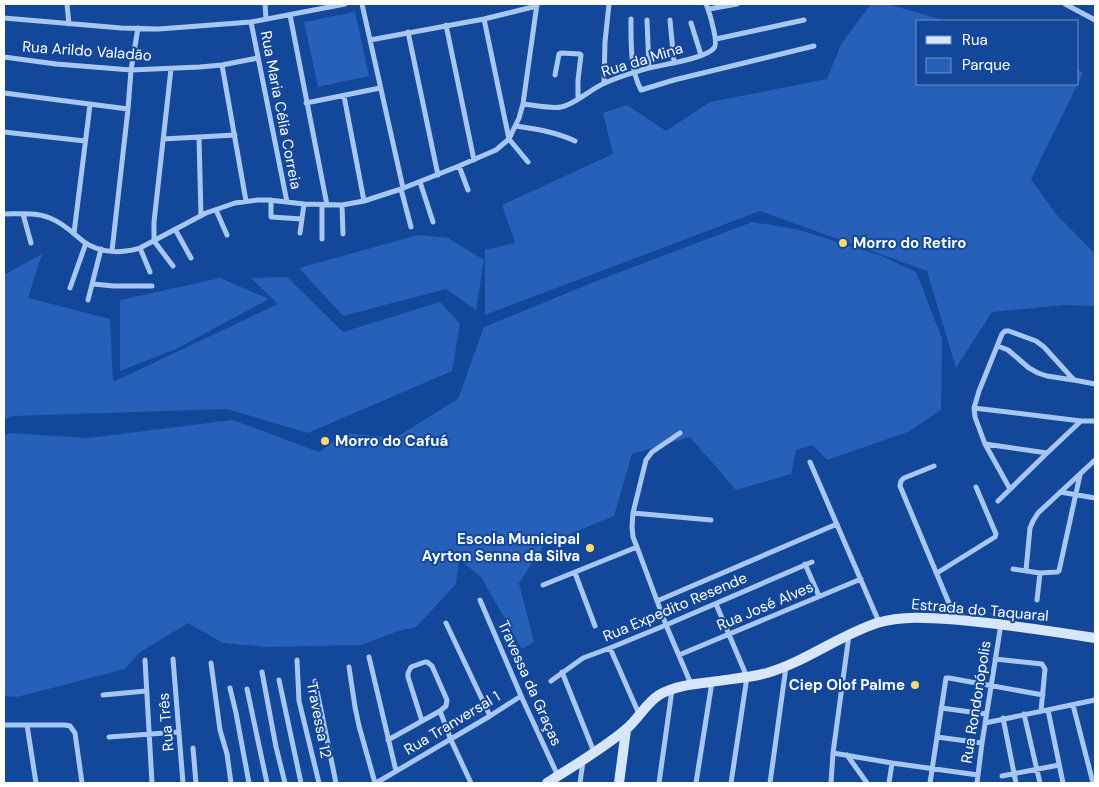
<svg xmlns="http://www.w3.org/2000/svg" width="1099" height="787" font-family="'DM Sans',sans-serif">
<rect width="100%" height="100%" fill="#13479a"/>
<!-- green -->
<path fill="#2660b9" d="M 871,4 L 891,5 L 946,21 L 918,21 L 918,84 L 1078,84 L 1078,70 L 1083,73 L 1031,179 L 1056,214 L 1095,254 L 1095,306 L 1065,305 L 992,312 L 956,368 L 927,271 L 760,211 L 485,315 L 485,250 L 515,243 L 502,205 L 613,154 L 603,113 L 627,105 L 666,131 L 710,102 L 827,79 L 841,44 Z
M 355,12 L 369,76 L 318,87 L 304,22 Z
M 752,222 L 796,229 L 882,256 L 916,272 L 942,338 L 941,410 L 908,432 L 827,460 L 813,445 L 796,450 L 791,474 L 736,490 L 690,437 L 632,454 L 614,516 L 545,544 L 519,583 L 534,642 L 522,649 L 481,577 L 459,559 L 456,584 L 416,627 L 398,631 L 361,645 L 267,647 L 223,643 L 188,623 L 139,653 L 125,669 L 17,697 L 4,696 L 4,436 L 9,433 L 88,438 L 233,420 L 319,452 L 345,433 L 395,438 L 458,399 L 484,327 L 599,280 Z
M 418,235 L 448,238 L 484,260 L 476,310 L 446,289 L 343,316 L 299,268 Z
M 42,254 L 28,298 L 110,319 L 113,382 L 278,304 L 251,278 L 287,277 L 343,332 L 440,302 L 460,324 L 452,371 L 308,433 L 227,409 L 13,416 L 4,420 L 4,275 Z
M 220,278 L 269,299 L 176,349 L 120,371 L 120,300 Z"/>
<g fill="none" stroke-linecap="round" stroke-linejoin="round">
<!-- street -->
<path stroke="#a7c6f3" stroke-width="5" d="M 67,4 L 69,24
M 265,4 L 266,19
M 362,4 L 403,188
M 1065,4 L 1095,20
M 709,9 L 737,4
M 290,15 L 327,205
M 4,18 L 121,28 L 159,29 L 251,22 L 345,4
M 484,19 L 509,139 L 528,162
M 631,19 C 631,43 630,69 641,90 L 674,80 L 814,46
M 647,20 L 649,68
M 670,20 L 674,63
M 251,22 L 287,202
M 691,23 L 701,55
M 446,25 L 474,160
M 408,32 L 438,175
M 716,39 L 804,20
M 370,40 L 484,19 L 537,6
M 4,57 L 56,64 L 131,70 L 200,67 L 222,65 L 258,58
M 222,65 L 246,201
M 171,69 L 154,222 L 154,241 L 173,266
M 555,75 L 559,54 L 561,53 L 580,54 L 581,55 L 578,80 L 578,99
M 604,83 L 605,42 L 609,4
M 4,93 L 128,109
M 344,96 L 364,201
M 306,103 L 380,88
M 523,104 C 533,105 552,109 561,107 C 574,105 592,88 605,83 C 617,77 632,73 645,69 C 659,65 706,59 714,48 C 719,43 709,11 706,4
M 516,126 C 536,129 556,132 575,141
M 4,132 L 85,141
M 199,137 L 201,216
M 163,139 L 235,135
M 459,166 L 468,190
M 420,182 L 433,222
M 401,189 L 411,227
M 271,200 L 271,217 L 302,219
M 322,205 L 322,239
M 342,205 L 343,234
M 216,210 L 227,235
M 4,214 C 18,214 36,212 50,218 C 63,223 73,233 84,242 C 100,253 122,254 140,248 L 206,213 L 235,203 L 258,200 L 269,200 L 304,204 L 342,205 L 364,201 L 401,189 L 459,166 L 496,150 L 509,139 L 519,118 L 523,104 L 537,4
M 23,214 L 31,243
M 175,229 L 191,258
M 74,233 L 90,105
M 300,233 L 304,204
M 140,248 L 150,272
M 112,251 L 128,109 L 131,70 L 138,28
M 93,284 L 114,286 L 152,286
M 70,288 L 86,243
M 88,300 L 101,249
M 998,346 L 1008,350 L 1029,368 L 1038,373 L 1047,376 L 1073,380
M 974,408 L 1081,421 L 1095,421
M 680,433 L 652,452 L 646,460 L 633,513 L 632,527 L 633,537 L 637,547 L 666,625 L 691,684
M 985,444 L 1047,453
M 810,462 L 879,622
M 934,466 L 904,478 L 901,481 L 900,486 L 956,620
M 1010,489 L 985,444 L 975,417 L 974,408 L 979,391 L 1002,334 L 1005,331 L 1009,331 L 1036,341 L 1044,347 L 1074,380 L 1095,384
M 1060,492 L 1095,498
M 998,501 L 1047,453 L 1081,421
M 633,513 L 711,520
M 805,564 L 819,596
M 1013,569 L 1040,573 L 1057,572 L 1059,571 L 1080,475
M 1026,570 L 1030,528 L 1033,521 L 1038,513 L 1095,460
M 575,573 L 595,626
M 937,573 L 995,537 L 996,534 L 976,487
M 543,585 L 637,547
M 480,600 L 522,698 L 558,776
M 1037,600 L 1040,573
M 657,601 L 837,524
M 716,604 L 747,677 L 731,783
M 446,623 L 490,716
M 610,648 L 639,714
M 679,655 L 861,579
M 369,657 L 396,771
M 173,659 L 183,783
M 995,659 L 1042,664 L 1045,669 L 1041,711
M 145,660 L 152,783
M 297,660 L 299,701 L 319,783
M 211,663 L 220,730 L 227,754 L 231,783
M 349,667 L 355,707 L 359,726 L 375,783
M 262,672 L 276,747 L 285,783
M 562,672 L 594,752
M 279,680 L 301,783
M 315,681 L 336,783
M 551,681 L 583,658 L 610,648 L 666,625 L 812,562
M 230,688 L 236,713 L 249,783
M 247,689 L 267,783
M 103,695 L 146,691
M 1073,705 L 1093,783
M 941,708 L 986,714
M 1048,710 L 1063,783
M 440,711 L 451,740 L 471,783
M 1024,714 L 1040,783
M 1003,718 L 1016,783
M 985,723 L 1095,700
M 4,725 L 65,725 L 70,726 L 75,733 L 82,783
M 27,725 L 36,783
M 109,737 L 179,732
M 937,737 L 982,743
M 388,740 L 440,711 L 446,706 L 447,700 L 432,666 L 427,662 L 425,662 L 411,667 L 408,673 L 408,677 L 422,721
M 193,748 L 196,783
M 833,753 L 892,763 L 978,775
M 847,755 L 867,783
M 1002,776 L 1059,765
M 376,783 L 490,716 L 521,696
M 580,783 L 583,761
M 659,783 L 672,690
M 696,783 L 712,682
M 770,783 L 786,667
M 831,783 L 833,753 L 849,635
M 889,783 L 892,763
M 930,783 L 946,678 L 949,678 L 1043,695
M 977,783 L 982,743 L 1001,624"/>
<!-- secondary -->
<path stroke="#d7e5fd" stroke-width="10" d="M 547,783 C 573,766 601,750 625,730 C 638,720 645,704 659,695 C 674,686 694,684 711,682 C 729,679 748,678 767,673 C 805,662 838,636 877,623 C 903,615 933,618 960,620 C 1005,624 1050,631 1095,638
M 619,783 L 626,730"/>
</g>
<!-- markers -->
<g fill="#ffdc6a" stroke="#13479a" stroke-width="2">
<circle cx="843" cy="243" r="5"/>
<circle cx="325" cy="441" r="5"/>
<circle cx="590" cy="548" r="5"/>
<circle cx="915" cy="685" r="5"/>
</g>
<g text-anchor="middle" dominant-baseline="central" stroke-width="4" stroke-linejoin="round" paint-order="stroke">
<!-- street labels -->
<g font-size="15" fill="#fff" stroke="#13479a">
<text transform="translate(87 51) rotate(4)">Rua Arildo Valadão</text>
<text transform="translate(642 60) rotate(-17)">Rua da Mina</text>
<text transform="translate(281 110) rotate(79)">Rua Maria Célia Correia</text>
<text transform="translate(765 606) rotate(-23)">Rua José Alves</text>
<text transform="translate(675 607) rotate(-23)">Rua Expedito Resende</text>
<text transform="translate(980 610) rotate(5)">Estrada do Taquaral</text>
<text transform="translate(530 683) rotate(66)">Travessa da Graças</text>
<text transform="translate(976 702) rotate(-81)">Rua Rondonópolis</text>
<text transform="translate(319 720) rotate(79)">Travessa 12</text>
<text transform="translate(166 722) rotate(-95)">Rua Três</text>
<text transform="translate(452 723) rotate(-31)">Rua Tranversal 1</text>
</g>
<!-- poi labels -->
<g font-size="15" font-weight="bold" fill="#fff" stroke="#13479a" text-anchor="start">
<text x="853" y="243">Morro do Retiro</text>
<text x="335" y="441">Morro do Cafuá</text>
<text x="580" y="539" text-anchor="end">Escola Municipal<tspan x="580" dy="17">Ayrton Senna da Silva</tspan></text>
<text x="905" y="685" text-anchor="end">Ciep Olof Palme</text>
</g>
</g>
<!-- border -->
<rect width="1099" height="787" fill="none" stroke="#ffffff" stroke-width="10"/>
<!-- legend -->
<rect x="916" y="20" width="162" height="65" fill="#13479a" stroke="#7191c2"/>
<rect x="926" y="36" width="25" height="8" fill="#d7e5fd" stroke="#7191c2"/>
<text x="962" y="45" font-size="15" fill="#ffffff">Rua</text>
<rect x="926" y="58" width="25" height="15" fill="#2660b9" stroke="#7191c2"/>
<text x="962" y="70" font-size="15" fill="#ffffff">Parque</text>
</svg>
